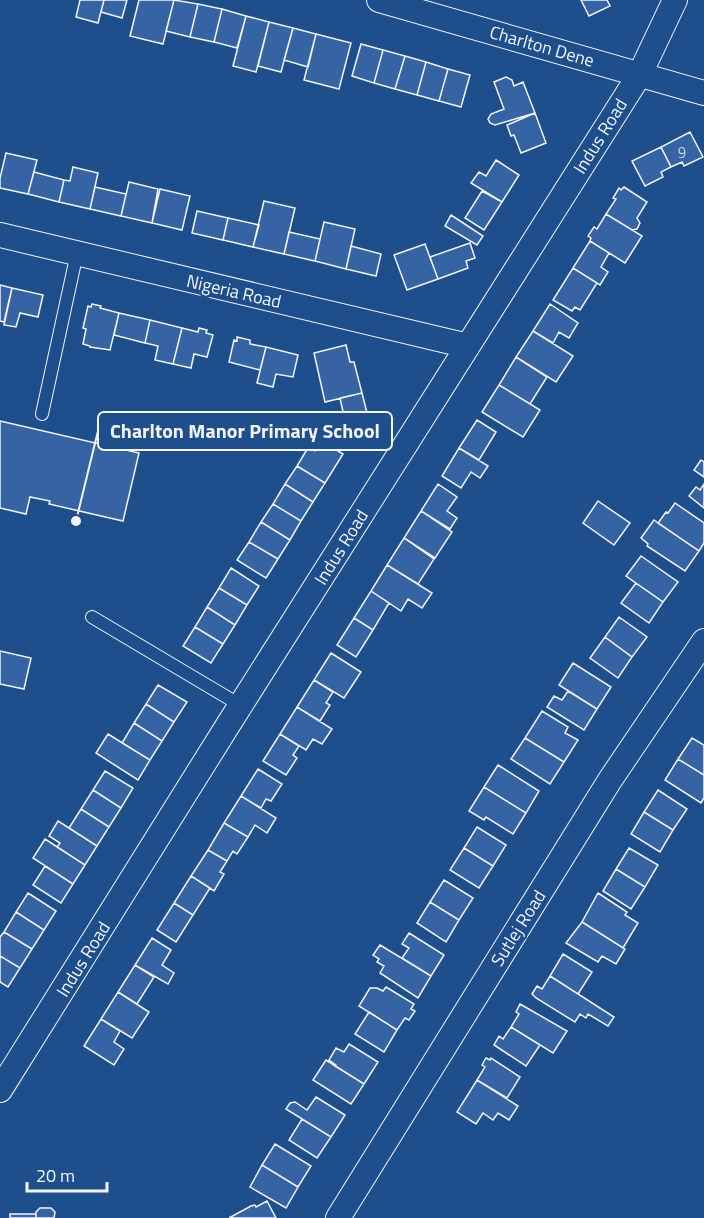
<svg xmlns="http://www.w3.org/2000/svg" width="704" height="1218" font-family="'Titillium Web',sans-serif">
<rect width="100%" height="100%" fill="#1f4e8c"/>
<!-- building -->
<path fill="#3563a3" stroke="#f2f6ff" stroke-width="1.5" d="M 80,0 L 104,0 L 98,23 L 76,17 Z
M 104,0 L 127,0 L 122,18 L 101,12 Z
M 139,0 L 174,0 L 163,44 L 130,36 Z
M 174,0 L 198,4 L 190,37 L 166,31 Z
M 581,0 L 607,0 L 610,6 L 589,16 Z
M 198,4 L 222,9 L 214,42 L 190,37 Z
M 222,9 L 246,16 L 237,48 L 214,42 Z
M 246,16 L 269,22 L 256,72 L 233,66 Z
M 269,22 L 293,28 L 281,72 L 258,66 Z
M 293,28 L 316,34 L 308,67 L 284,60 Z
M 316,34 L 351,43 L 339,89 L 304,80 Z
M 361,44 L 383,50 L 374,83 L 352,76 Z
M 383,50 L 405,56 L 395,89 L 374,83 Z
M 405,56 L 426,62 L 417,95 L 395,89 Z
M 426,62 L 448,69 L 439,101 L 417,95 Z
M 448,69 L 470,75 L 461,107 L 439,101 Z
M 506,77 L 512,80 L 514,86 L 523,82 L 535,113 L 495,125 L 490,123 L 488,119 L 491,114 L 504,109 L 494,82 Z
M 535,113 L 546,143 L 521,153 L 514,135 L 511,136 L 507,125 Z
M 690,132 L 703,157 L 684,166 L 682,162 L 671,167 L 661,147 Z
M 661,147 L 671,167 L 661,172 L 663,177 L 645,186 L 632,161 Z
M 6,153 L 37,160 L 28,194 L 0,188 L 0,178 Z
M 496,160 L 519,175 L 502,202 L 471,183 L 479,172 L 486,176 Z
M 73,167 L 98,173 L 90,209 L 59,202 L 64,180 L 70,181 Z
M 34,172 L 64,180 L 59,202 L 28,194 Z
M 129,182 L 158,189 L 152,223 L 121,216 Z
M 95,187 L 126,194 L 121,216 L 90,209 Z
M 624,187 L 647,202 L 637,218 L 640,223 L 637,229 L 632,230 L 606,214 L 616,199 L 613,198 L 619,188 L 621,190 Z
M 160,189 L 190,196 L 182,230 L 152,223 Z
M 482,191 L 502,202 L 484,230 L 465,218 Z
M 264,201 L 295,208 L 284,254 L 253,247 Z
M 197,211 L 228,218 L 223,240 L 192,233 Z
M 606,214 L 642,236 L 625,263 L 590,241 L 591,238 L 588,236 L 594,227 L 597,229 Z
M 451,215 L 483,236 L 477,245 L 445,226 Z
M 228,218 L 259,225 L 253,247 L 223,240 Z
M 324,222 L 355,229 L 346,269 L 315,261 Z
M 289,232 L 320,239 L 315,261 L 284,254 Z
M 590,241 L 609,253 L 601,267 L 608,272 L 600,285 L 573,268 Z
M 470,243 L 475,258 L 466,261 L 468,268 L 438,279 L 430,257 Z
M 425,244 L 438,279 L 407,290 L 394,255 Z
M 351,246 L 381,254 L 376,276 L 346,269 Z
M 573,268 L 597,283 L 580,310 L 575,307 L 572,311 L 553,300 Z
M 0,285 L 12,288 L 4,322 L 0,321 Z
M 12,288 L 43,295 L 38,317 L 20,313 L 16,327 L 4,325 Z
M 92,304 L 101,306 L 100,308 L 119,313 L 110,350 L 90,347 L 90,346 L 83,344 L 86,329 L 83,328 L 88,306 L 91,307 Z
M 550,304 L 578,323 L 569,338 L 559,332 L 553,343 L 533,331 Z
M 119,313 L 150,320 L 145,343 L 114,335 Z
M 150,320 L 182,328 L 173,364 L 155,360 L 158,346 L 145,343 Z
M 182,328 L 198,332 L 199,328 L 207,330 L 206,333 L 213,335 L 207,357 L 194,354 L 191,368 L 173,364 Z
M 533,331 L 573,356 L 556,382 L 516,357 Z
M 237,337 L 250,340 L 250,344 L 266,347 L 260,370 L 229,362 L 234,340 L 237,341 Z
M 346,345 L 350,362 L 354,362 L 362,393 L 325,402 L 314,353 Z
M 266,347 L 298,355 L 293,377 L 276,374 L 273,387 L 257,383 Z
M 516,357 L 547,377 L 530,404 L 499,385 Z
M 499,385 L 540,410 L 523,437 L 482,412 Z
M 362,393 L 370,425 L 347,430 L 340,398 Z
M 477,420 L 496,432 L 479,460 L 459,448 Z
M 0,421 L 139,453 L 123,521 L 49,504 L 50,501 L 30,497 L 26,514 L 0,508 Z
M 322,441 L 343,454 L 325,483 L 297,466 L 309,446 L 315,451 Z
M 459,448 L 488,466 L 480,478 L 471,472 L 461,488 L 442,476 Z
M 701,460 L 704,462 L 704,477 L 694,470 Z
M 297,466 L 325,483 L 313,502 L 285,484 Z
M 285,484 L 313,502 L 301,521 L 273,504 Z
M 438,484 L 457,497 L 447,511 L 457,518 L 450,529 L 421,511 Z
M 704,484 L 704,508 L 689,496 L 696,487 L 700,490 Z
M 598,501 L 630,523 L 614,545 L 583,523 Z
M 675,503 L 704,523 L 704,543 L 699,551 L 658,523 L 666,512 L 668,513 Z
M 273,504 L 301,521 L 290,540 L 261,522 Z
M 421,511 L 452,532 L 435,558 L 404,538 Z
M 654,520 L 699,551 L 685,571 L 647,546 L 648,544 L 641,538 Z
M 261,522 L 290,540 L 278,559 L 249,542 Z
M 404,538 L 434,559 L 418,584 L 387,565 Z
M 249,542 L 278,559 L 266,578 L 237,560 Z
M 641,556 L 678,582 L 663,602 L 626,576 Z
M 387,565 L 432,593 L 422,608 L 408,599 L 401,611 L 371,591 Z
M 231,568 L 259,586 L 247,605 L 219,588 Z
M 636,583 L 663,602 L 649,623 L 621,603 Z
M 219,588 L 247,605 L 235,625 L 207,607 Z
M 371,591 L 389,603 L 373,630 L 354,618 Z
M 207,607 L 235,625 L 223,644 L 195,627 Z
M 619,617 L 647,637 L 632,657 L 605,637 Z
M 354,618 L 373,630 L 356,657 L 337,645 Z
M 195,627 L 223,644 L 211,663 L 183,646 Z
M 605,637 L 632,657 L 618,678 L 590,658 Z
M 0,651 L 31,658 L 24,689 L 0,684 Z
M 331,653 L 361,672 L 344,698 L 314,680 Z
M 573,663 L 611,687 L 597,709 L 559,685 Z
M 314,680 L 333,692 L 326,703 L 330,705 L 320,721 L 297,707 Z
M 158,685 L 187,702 L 174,722 L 146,704 Z
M 568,691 L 597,709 L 584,730 L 547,707 L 554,696 L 562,700 Z
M 146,704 L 174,722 L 162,741 L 134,723 Z
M 297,707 L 332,729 L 322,744 L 313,739 L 306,750 L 280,734 Z
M 542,711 L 568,727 L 565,733 L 578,740 L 564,762 L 525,738 Z
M 134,723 L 162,741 L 150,760 L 122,743 Z
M 108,734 L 150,760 L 138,780 L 96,753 Z
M 280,734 L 299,746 L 293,755 L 297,758 L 286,775 L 263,761 Z
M 525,738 L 564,762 L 550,784 L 511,759 Z
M 692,738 L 704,745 L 704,775 L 678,759 Z
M 678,759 L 704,775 L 704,798 L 701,803 L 665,780 Z
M 498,765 L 539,791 L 526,813 L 484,787 Z
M 258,769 L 282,784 L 271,801 L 266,799 L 261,808 L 241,796 Z
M 105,771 L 133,788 L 121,808 L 93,790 Z
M 484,787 L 526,813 L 513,834 L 486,817 L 484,820 L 469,811 Z
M 93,790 L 121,808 L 109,827 L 81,809 Z
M 658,790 L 687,809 L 673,830 L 644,812 Z
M 241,796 L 276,818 L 267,833 L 255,825 L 248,837 L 224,823 Z
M 81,809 L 109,827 L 97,846 L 69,828 Z
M 644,812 L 673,830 L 660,852 L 631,834 Z
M 58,821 L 97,846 L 85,865 L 57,847 L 60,843 L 49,836 Z
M 224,823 L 248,837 L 237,854 L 233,851 L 227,861 L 208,850 Z
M 477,827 L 506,845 L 493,866 L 464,848 Z
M 45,839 L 85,865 L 73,884 L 33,858 Z
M 464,848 L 493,866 L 479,888 L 450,870 Z
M 629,848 L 658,865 L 645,887 L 616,869 Z
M 208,850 L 227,861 L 220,872 L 224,874 L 214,891 L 191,876 Z
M 45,866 L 73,884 L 61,903 L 33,885 Z
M 616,869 L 645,887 L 631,909 L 603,891 Z
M 191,876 L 210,888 L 193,915 L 174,903 Z
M 444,880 L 473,898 L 459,920 L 430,902 Z
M 28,893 L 56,911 L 44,930 L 16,912 Z
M 598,893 L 627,912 L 625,915 L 638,923 L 623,948 L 582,922 Z
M 430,902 L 459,920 L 446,942 L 417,923 Z
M 174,903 L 193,915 L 176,942 L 157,930 Z
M 16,912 L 44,930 L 32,949 L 4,932 Z
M 582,922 L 625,949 L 616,964 L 602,956 L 598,962 L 566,943 Z
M 4,932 L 32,949 L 20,968 L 0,956 L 0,937 Z
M 409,933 L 444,955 L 431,976 L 402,958 L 409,948 L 402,944 Z
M 152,938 L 171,950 L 162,965 L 174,973 L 168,984 L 135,965 Z
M 380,945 L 431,976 L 418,998 L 380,973 L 384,966 L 377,962 L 379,959 L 373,955 Z
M 563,954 L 592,972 L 578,994 L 550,976 Z
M 0,956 L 20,968 L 8,987 L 0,982 Z
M 135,965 L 154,977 L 137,1004 L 118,992 Z
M 550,976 L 614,1017 L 608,1026 L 588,1014 L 586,1018 L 580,1014 L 575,1022 L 536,998 L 532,994 L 537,986 L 542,989 Z
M 386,987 L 414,1004 L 411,1009 L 415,1011 L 409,1020 L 405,1018 L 397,1030 L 359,1006 L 370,988 L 377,988 L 383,991 Z
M 118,992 L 149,1012 L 132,1038 L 101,1019 Z
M 520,1004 L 567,1031 L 553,1053 L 511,1027 L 519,1014 L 516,1012 Z
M 369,1012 L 397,1030 L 384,1052 L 355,1034 Z
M 101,1019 L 120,1031 L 114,1042 L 124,1049 L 114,1065 L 84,1046 Z
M 511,1027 L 540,1045 L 526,1066 L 494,1045 L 499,1036 L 503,1039 Z
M 349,1044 L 378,1062 L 364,1084 L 335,1066 L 336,1065 L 329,1060 L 336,1048 L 344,1052 Z
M 486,1058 L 490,1060 L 491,1058 L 520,1077 L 507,1098 L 477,1080 L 485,1067 L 482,1065 Z
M 326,1060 L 364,1084 L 351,1104 L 313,1080 Z
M 477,1080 L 518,1106 L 509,1120 L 498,1113 L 493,1120 L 483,1113 L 476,1124 L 457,1112 Z
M 316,1097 L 345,1115 L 331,1137 L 286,1109 L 290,1103 L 295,1102 L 307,1110 Z
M 302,1119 L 331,1137 L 317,1158 L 289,1140 Z
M 275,1144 L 311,1166 L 298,1187 L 262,1165 Z
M 262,1165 L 298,1187 L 286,1208 L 250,1187 Z
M 267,1201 L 276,1218 L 229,1218 L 251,1206 L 255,1205 L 256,1207 Z
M 40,1208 L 51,1208 L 55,1212 L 54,1218 L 36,1218 L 36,1212 Z
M 10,1214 L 36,1214 L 36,1218 L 10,1218 Z"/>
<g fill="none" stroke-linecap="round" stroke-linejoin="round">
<!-- service casing -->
<g stroke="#f2f6ff" stroke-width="14">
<path id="service" d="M 42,414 L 77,253
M 92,617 L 240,705"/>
</g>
<!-- minor casing -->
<g stroke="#f2f6ff" stroke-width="26">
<path id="minor" d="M 379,0 L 704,93
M 0,235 L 468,346
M 0,1090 L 228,725 L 640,74 L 675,0
M 338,1218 L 610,780 L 704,641"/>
</g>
<!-- service -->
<use href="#service" stroke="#1f4e8c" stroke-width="12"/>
<!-- minor -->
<use href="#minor" stroke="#1f4e8c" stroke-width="24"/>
</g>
<g text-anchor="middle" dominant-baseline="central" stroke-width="4.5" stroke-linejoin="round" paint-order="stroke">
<!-- number labels -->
<g font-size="15" fill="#c3d1e8">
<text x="682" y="152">9</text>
</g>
<!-- street labels -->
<g font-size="18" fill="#f2f6ff" stroke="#1f4e8c">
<text transform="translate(542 46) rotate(16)">Charlton Dene</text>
<text transform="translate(600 136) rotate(-58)">Indus Road</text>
<text transform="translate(234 291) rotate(13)">Nigeria Road</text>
<text transform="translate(341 547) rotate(-58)">Indus Road</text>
<text transform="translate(518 928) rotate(-58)">Sutlej Road</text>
<text transform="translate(83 959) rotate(-58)">Indus Road</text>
</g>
</g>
<!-- callouts -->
<path fill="none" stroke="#f2f6ff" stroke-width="2" d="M76 521L98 431"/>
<circle fill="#f2f6ff" stroke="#1f4e8c" stroke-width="2" cx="76" cy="521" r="6"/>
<rect fill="#1f4e8c" stroke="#f2f6ff" stroke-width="2" x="98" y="412" width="294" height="38" rx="6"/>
<g font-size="20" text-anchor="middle" font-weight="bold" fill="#f2f6ff">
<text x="245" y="438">Charlton Manor Primary School</text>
</g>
<!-- scale -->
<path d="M27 1182v9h80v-9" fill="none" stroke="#f2f6ff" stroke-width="3"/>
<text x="36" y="1182" font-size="18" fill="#f2f6ff" stroke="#1f4e8c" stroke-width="4.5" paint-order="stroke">20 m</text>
</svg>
